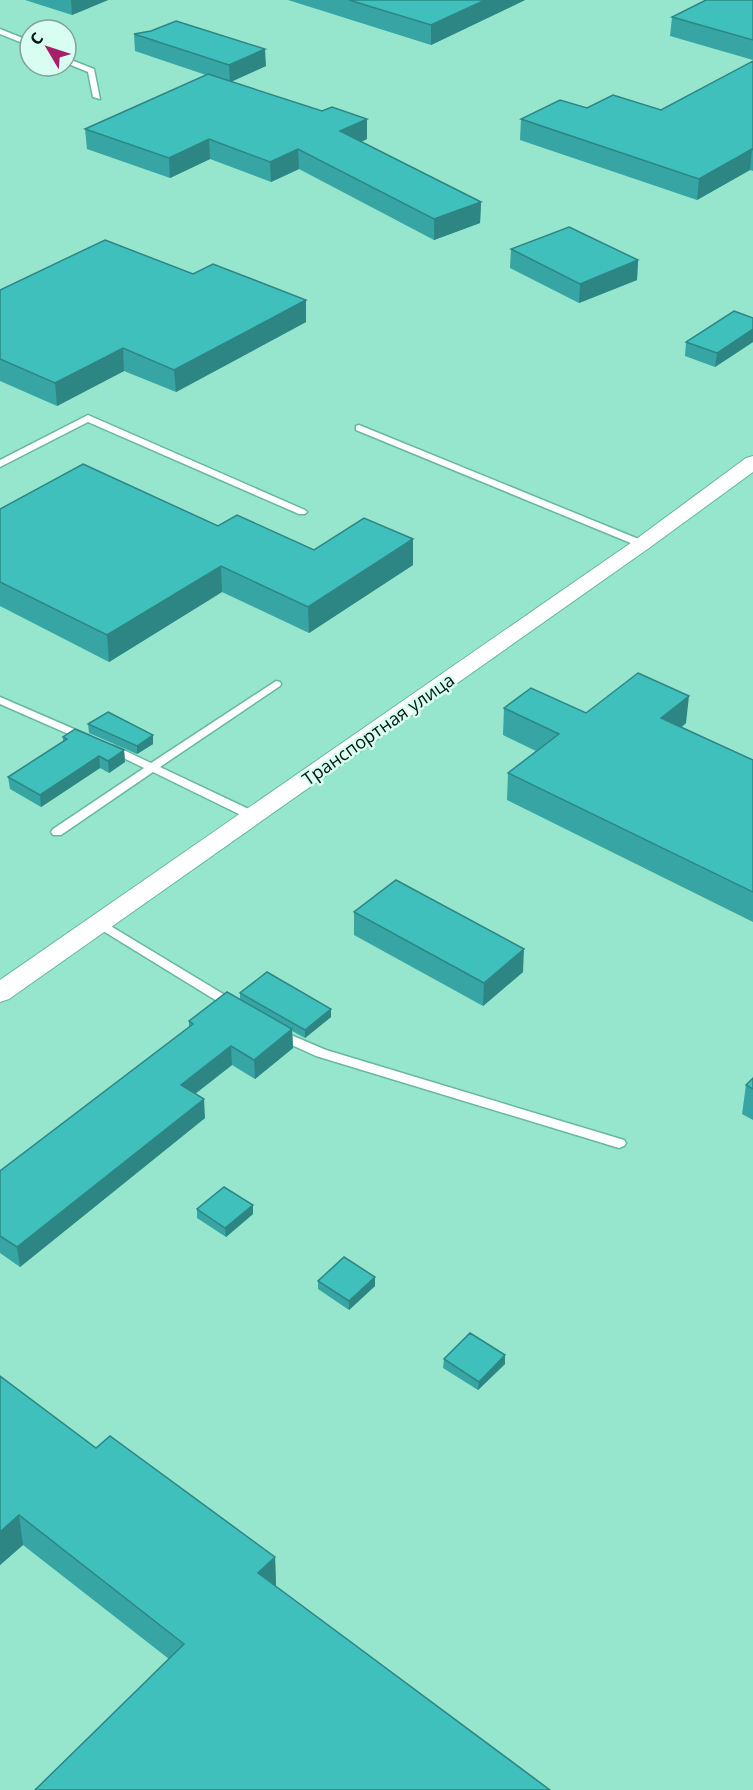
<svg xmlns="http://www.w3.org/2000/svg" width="753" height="1790" font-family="'Open Sans',sans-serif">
<rect width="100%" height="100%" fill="#95e6cd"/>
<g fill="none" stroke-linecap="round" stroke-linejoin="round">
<!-- service casing -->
<g stroke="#67b7a0" stroke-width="3">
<path id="service" d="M 0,29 L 30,41 L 30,46 L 0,34 Z
M 66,58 L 94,69 L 100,99 L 93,97 L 88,72 L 66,63 Z
M 88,415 L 305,510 L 307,512 L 305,514 L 299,514 L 88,422 L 0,467 L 0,460 Z
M 359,425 L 646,542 L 647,544 L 646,546 L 638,546 L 356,430 L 356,426 Z
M 276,681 L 280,682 L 281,684 L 280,686 L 160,767 L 257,813 L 259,816 L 257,819 L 249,819 L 153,772 L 61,835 L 53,835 L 51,832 L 53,829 L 144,768 L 107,750 L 105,748 L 107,746 L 115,746 L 151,763 Z
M 0,697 L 90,736 L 92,738 L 90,740 L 82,740 L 0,704 Z
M 99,919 L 238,1003 L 240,1006 L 238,1009 L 230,1009 L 95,926 L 93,923 L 95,920 Z
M 279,1030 L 326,1050 L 624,1140 L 626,1143 L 624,1146 L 619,1148 L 316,1056 L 274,1037 L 273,1034 L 274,1031 Z"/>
</g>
<!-- minor casing -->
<g stroke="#67b7a0" stroke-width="2">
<path id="minor" d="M 753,456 L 753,472 L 649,548 L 9,999 L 0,1002 L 0,980 L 635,540 L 746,458 Z"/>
</g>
<!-- service -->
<use href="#service" fill="#fff" fill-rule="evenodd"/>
<!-- minor -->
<use href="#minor" fill="#fff" fill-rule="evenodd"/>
</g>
<!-- wall -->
<path fill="#37a5a3" d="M 25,0 L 108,0 L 72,15 Z
M 288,0 L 525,0 L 431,45 Z
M 753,0 L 753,60 L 670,36 L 672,17 Z
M 134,34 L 266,66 L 231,82 L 367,139 L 361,142 L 481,202 L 480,223 L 434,240 L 299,169 L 271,182 L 210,159 L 170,178 L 87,149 L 85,129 L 206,75 L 135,51 Z
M 753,61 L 753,171 L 750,170 L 697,200 L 520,140 L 521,119 L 587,108 L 661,110 Z
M 511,249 L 638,260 L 637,280 L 579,303 L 510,268 Z
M 193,274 L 306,300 L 306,322 L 176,392 L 124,371 L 57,406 L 0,381 L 0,290 Z
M 753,318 L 753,342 L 715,367 L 685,356 L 686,342 Z
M 0,509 L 218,526 L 314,550 L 413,565 L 309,633 L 222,592 L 109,662 L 0,606 Z
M 504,708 L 586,713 L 686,723 L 682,727 L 753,760 L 753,922 L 507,800 L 508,773 L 536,751 L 503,735 Z
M 88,724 L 153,735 L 153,744 L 137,754 L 89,733 Z
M 63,737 L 124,750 L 125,762 L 109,773 L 100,768 L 41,807 L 10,789 L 8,777 L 63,742 Z
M 354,912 L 523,972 L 483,1006 L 354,935 Z
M 240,993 L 331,1009 L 331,1017 L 305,1038 L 292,1031 L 293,1048 L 255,1079 L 232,1065 L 195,1094 L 205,1118 L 20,1267 L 0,1253 L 0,1171 L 189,1027 L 189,1021 L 240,999 Z
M 753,1078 L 753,1120 L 742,1114 L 746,1085 Z
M 197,1209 L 253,1214 L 226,1237 L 197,1218 Z
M 318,1281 L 375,1286 L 349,1310 L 318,1289 Z
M 505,1355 L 505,1364 L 478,1390 L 443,1368 L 444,1359 Z
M 0,1376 L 96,1448 L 275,1557 L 276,1586 L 169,1659 L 23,1545 L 0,1565 Z"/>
<!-- shaded-wall -->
<path fill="#2d8684" d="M 71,0 L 108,0 L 72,15 Z
M 485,0 L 525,0 L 431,45 L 431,25 Z
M 265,49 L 266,66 L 230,82 L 229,65 Z
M 367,119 L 367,139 L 340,151 L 340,131 Z
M 209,139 L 210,159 L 170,178 L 169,158 Z
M 298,149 L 299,169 L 271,182 L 270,162 Z
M 752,149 L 750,170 L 697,200 L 699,179 Z
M 481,202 L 480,223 L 434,240 L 434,219 Z
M 638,260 L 637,280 L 579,303 L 580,284 Z
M 306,300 L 306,322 L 176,392 L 174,370 Z
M 753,329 L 753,342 L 715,367 L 717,353 Z
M 123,348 L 124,371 L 57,406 L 55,383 Z
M 413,539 L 413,565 L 309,633 L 308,607 Z
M 221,566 L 222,592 L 109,662 L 107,635 Z
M 689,696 L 686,723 L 658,745 L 661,718 Z
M 153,735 L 153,744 L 137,754 L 137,746 Z
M 124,750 L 125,762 L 109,773 L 108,761 Z
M 99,756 L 100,768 L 41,807 L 40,795 Z
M 524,949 L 523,972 L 483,1006 L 484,983 Z
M 331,1009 L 331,1017 L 305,1038 L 305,1030 Z
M 292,1029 L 293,1048 L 255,1079 L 254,1060 Z
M 231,1046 L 232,1065 L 182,1104 L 181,1085 Z
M 204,1099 L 205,1118 L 20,1267 L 17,1247 Z
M 253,1205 L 253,1214 L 226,1237 L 225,1228 Z
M 375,1277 L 375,1286 L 349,1310 L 349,1301 Z
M 505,1355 L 505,1364 L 478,1390 L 479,1382 Z
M 19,1515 L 23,1545 L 0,1565 L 0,1532 Z
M 275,1557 L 276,1586 L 258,1573 Z"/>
<!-- building -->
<path fill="#40c0bd" stroke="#2d8684" stroke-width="1.5" d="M 349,0 L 485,0 L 431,25 Z
M 706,0 L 753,0 L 753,40 L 672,17 Z
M 176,21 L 265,49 L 229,65 L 134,34 L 151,31 Z
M 753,61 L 753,150 L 752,149 L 699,179 L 521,119 L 560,100 L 587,108 L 613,95 L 661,110 Z
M 208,74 L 322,111 L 332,107 L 367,119 L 340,131 L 481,202 L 434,219 L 298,149 L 270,162 L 209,139 L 169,158 L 85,129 Z
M 569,227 L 638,260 L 580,284 L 511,249 Z
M 105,240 L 193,274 L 213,264 L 306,300 L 174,370 L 123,348 L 55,383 L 0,359 L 0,290 Z
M 734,311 L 753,318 L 753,329 L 717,353 L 686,342 Z
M 83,464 L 218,526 L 237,515 L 314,550 L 364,518 L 413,539 L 308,607 L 221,566 L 107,635 L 0,582 L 0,509 Z
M 638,673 L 689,696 L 661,718 L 753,760 L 753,892 L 508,773 L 559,734 L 504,708 L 531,688 L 586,713 Z
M 108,712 L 153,735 L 137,746 L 88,724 Z
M 75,729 L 124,750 L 108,761 L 99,756 L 40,795 L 8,777 L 67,739 L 63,737 Z
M 396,880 L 524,949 L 484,983 L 354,912 Z
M 267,972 L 331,1009 L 305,1030 L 240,993 Z
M 227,992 L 292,1029 L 254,1060 L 231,1046 L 181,1085 L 204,1099 L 17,1247 L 0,1236 L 0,1171 L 193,1024 L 189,1021 Z
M 753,1078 L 753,1089 L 746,1085 Z
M 224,1187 L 253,1205 L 225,1228 L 197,1209 Z
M 344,1257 L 375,1277 L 349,1301 L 318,1281 Z
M 470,1333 L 505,1355 L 479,1382 L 444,1359 Z
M 0,1376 L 96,1448 L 110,1436 L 275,1557 L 258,1573 L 550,1790 L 35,1790 L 184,1644 L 19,1515 L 0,1532 Z"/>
<g text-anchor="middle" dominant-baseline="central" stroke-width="5" stroke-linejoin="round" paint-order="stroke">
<!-- street labels -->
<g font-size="18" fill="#011913" stroke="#d7fef1">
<text transform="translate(378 729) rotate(-35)">Транспортная улица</text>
</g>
</g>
<!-- north arrow -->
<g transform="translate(48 48) rotate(309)"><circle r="28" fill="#d7fef1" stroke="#81a298" stroke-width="1.5"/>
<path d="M0-4.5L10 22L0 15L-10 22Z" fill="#a61f69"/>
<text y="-9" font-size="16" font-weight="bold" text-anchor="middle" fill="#011913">С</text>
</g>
</svg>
